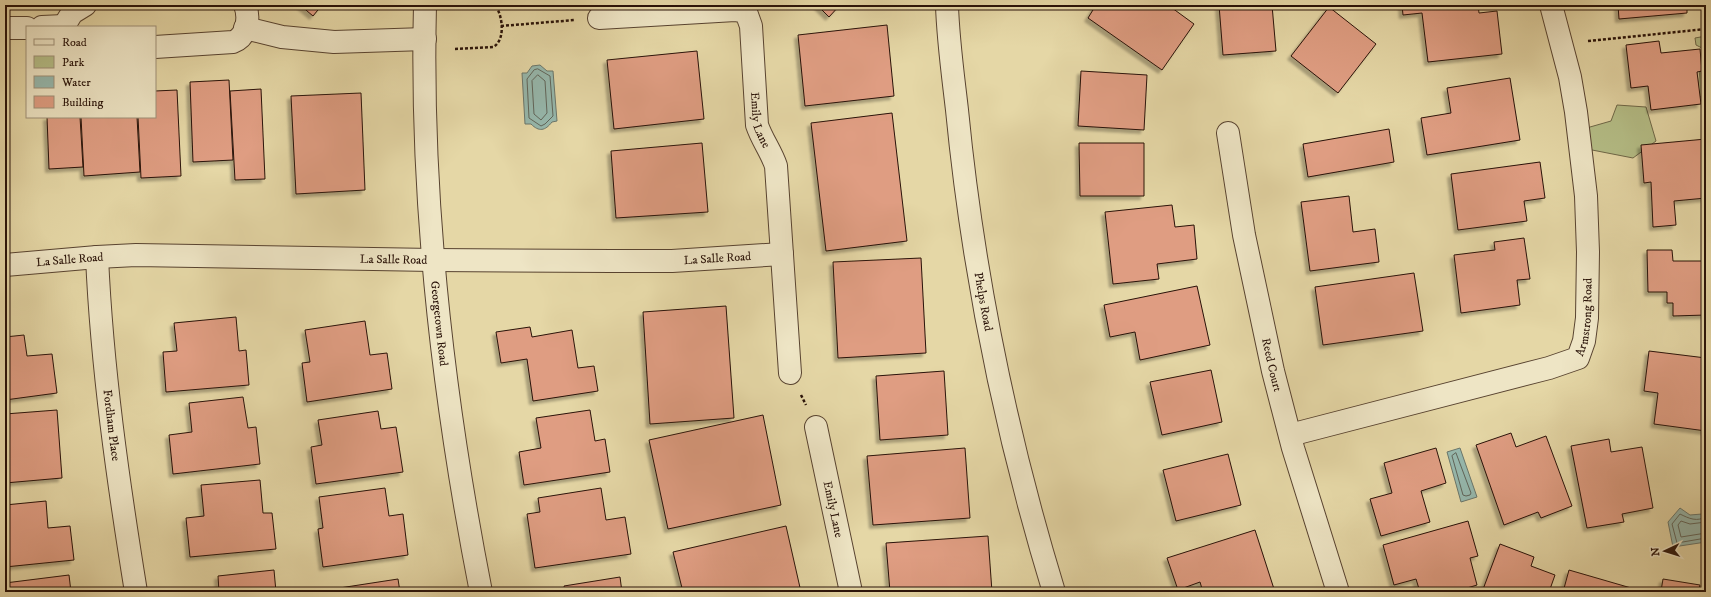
<svg xmlns="http://www.w3.org/2000/svg" width="1711" height="597" font-family="'IM FELL DW Pica',serif">
<defs>
<filter id="shadow"><feDropShadow dx="-3.5" dy="3.5" stdDeviation="1" flood-color="#0004"/></filter>
</defs>
<rect width="100%" height="100%" fill="#e5d7a6"/>
<filter id="stains"><feTurbulence type="fractalNoise" baseFrequency=".005" numOctaves="4"/><feColorMatrix values="0 0 0 0 .2 0 0 0 0 .09 0 0 0 0 .02 0 0 0 .5 -.17"/></filter>
<radialGradient id="worn" r=".72"><stop offset=".6" stop-color="#630" stop-opacity="0"/><stop offset="1" stop-color="#630" stop-opacity=".3"/></radialGradient>
<!-- green -->
<path fill="#b5be87" stroke="#6f6848" d="M 1706,36 L 1706,50 L 1696,45 L 1695,38 Z
M 1706,61 L 1706,101 L 1698,95 L 1700,67 Z
M 1617,105 L 1646,107 L 1656,141 L 1633,158 L 1587,149 L 1582,135 L 1590,127 L 1611,121 Z"/>
<!-- water -->
<path fill="#96b8ad" stroke="#6a766b" d="M 540,65 L 547,71 L 553,71 L 557,121 L 552,122 C 545,131 539,132 531,124 L 525,124 L 522,73 L 527,73 L 532,66 Z
M 1460,448 L 1477,497 L 1461,502 L 1447,452 Z
M 1680,508 L 1690,515 L 1702,514 L 1706,510 L 1706,542 L 1673,547 L 1668,522 Z"/>
<g fill="none" stroke-linecap="round" stroke-linejoin="round">
<!-- shore -->
<path stroke="#60655a" stroke-width="1" d="M 538,69 L 550,76 L 553,116 L 545,124 L 541,126 L 529,118 L 527,79 L 534,70 Z
M 538,75 L 545,81 L 547,113 L 541,120 L 534,114 L 532,81 Z
M 1456,453 L 1471,493 L 1470,495 L 1466,496 L 1463,495 L 1452,456 Z
M 1706,516 C 1698,523 1688,518 1680,514 L 1672,524 L 1677,543 L 1706,538
M 1706,522 L 1690,524 L 1681,521 L 1678,525 L 1681,537 L 1706,533"/>
</g>
<!-- building -->
<path fill="#df9d82" stroke="#291208" filter="url(#shadow)" d="M 300,5 L 322,5 L 313,16 Z
M 817,5 L 840,5 L 829,17 Z
M 1096,5 L 1168,5 L 1194,24 L 1162,70 L 1088,18 Z
M 1219,5 L 1272,5 L 1276,51 L 1223,55 Z
M 1402,5 L 1478,5 L 1479,13 L 1497,11 L 1502,54 L 1428,62 L 1422,13 L 1403,15 Z
M 1618,5 L 1687,5 L 1687,13 L 1619,19 Z
M 1329,7 L 1376,44 L 1338,93 L 1291,56 Z
M 887,25 L 894,96 L 805,106 L 798,35 Z
M 1659,41 L 1661,53 L 1700,49 L 1702,71 L 1697,72 L 1701,104 L 1651,110 L 1648,86 L 1631,88 L 1626,45 Z
M 697,51 L 704,119 L 614,129 L 607,60 Z
M 1081,71 L 1147,75 L 1144,130 L 1078,126 Z
M 1510,78 L 1520,140 L 1427,155 L 1421,118 L 1451,113 L 1447,88 Z
M 229,80 L 233,160 L 193,162 L 190,82 Z
M 261,89 L 265,179 L 235,180 L 230,91 Z
M 177,90 L 181,176 L 141,178 L 138,117 L 155,117 L 155,91 Z
M 361,93 L 365,190 L 296,194 L 291,96 Z
M 892,113 L 907,241 L 826,251 L 811,123 Z
M 47,117 L 80,117 L 83,167 L 49,169 Z
M 81,117 L 137,117 L 140,172 L 84,176 Z
M 1389,129 L 1394,162 L 1308,177 L 1303,144 Z
M 1706,139 L 1706,198 L 1674,201 L 1676,225 L 1653,227 L 1651,182 L 1644,183 L 1641,145 Z
M 702,143 L 708,212 L 616,218 L 611,151 Z
M 1079,143 L 1144,143 L 1144,196 L 1080,196 Z
M 1540,162 L 1545,198 L 1524,201 L 1527,221 L 1458,230 L 1451,174 Z
M 1349,196 L 1353,232 L 1375,229 L 1379,262 L 1310,271 L 1301,202 Z
M 1172,205 L 1175,227 L 1194,225 L 1197,259 L 1157,264 L 1159,279 L 1113,284 L 1105,212 Z
M 1524,238 L 1530,279 L 1517,280 L 1520,305 L 1461,313 L 1454,255 L 1495,250 L 1494,242 Z
M 1647,250 L 1672,250 L 1673,261 L 1706,261 L 1706,315 L 1673,316 L 1673,303 L 1667,303 L 1667,292 L 1648,292 Z
M 921,258 L 926,353 L 838,358 L 833,262 Z
M 1414,273 L 1423,331 L 1323,345 L 1315,287 Z
M 1197,286 L 1210,345 L 1140,360 L 1135,332 L 1110,337 L 1104,305 Z
M 726,306 L 734,418 L 650,424 L 643,312 Z
M 236,317 L 239,351 L 246,350 L 249,385 L 166,392 L 163,352 L 177,351 L 174,323 Z
M 365,321 L 370,355 L 387,353 L 392,389 L 307,402 L 302,363 L 310,362 L 305,330 Z
M 530,327 L 532,337 L 572,330 L 578,368 L 594,366 L 598,391 L 533,401 L 527,359 L 501,363 L 496,332 Z
M 24,335 L 27,356 L 52,354 L 57,393 L 5,400 L 5,337 Z
M 1649,351 L 1706,358 L 1706,431 L 1654,424 L 1658,393 L 1644,391 Z
M 1211,370 L 1222,422 L 1162,435 L 1150,382 Z
M 944,371 L 948,435 L 880,440 L 876,376 Z
M 243,397 L 248,428 L 256,427 L 260,464 L 173,474 L 169,435 L 192,432 L 189,403 Z
M 57,410 L 62,478 L 5,483 L 5,414 Z
M 590,410 L 595,441 L 605,439 L 610,472 L 524,485 L 519,452 L 541,448 L 536,418 Z
M 378,411 L 381,429 L 396,427 L 403,472 L 316,484 L 311,447 L 322,445 L 318,420 Z
M 763,415 L 781,505 L 668,529 L 649,440 Z
M 1511,433 L 1516,447 L 1546,436 L 1572,506 L 1541,518 L 1538,512 L 1504,525 L 1476,445 Z
M 1609,439 L 1611,452 L 1642,447 L 1653,508 L 1622,514 L 1624,522 L 1587,528 L 1571,446 Z
M 965,448 L 970,518 L 873,525 L 867,456 Z
M 1436,448 L 1446,483 L 1421,491 L 1430,522 L 1381,536 L 1370,499 L 1392,493 L 1384,463 Z
M 1228,454 L 1241,505 L 1176,521 L 1163,470 Z
M 260,480 L 263,513 L 272,513 L 276,549 L 190,557 L 186,518 L 204,516 L 201,485 Z
M 385,488 L 389,516 L 403,514 L 408,555 L 323,567 L 318,529 L 323,528 L 319,497 Z
M 601,488 L 606,520 L 625,517 L 631,554 L 535,568 L 527,514 L 540,512 L 538,498 Z
M 46,501 L 48,528 L 70,526 L 74,560 L 5,567 L 5,505 Z
M 1468,521 L 1478,556 L 1470,558 L 1477,585 L 1454,592 L 1420,592 L 1416,579 L 1394,585 L 1383,545 Z
M 786,526 L 801,592 L 683,592 L 673,552 Z
M 1255,530 L 1274,589 L 1264,592 L 1203,592 L 1200,582 L 1178,590 L 1167,558 Z
M 988,536 L 992,592 L 890,592 L 886,543 Z
M 1500,544 L 1534,557 L 1531,566 L 1555,575 L 1549,592 L 1482,592 Z
M 274,570 L 276,592 L 219,592 L 218,576 Z
M 1569,570 L 1638,590 L 1638,592 L 1563,592 Z
M 69,575 L 71,592 L 5,592 L 5,583 Z
M 620,577 L 622,592 L 565,592 L 564,586 Z
M 398,579 L 400,592 L 333,592 L 333,589 Z
M 1663,579 L 1700,585 L 1698,592 L 1657,592 L 1657,591 L 1661,591 Z"/>
<g fill="none" stroke-linecap="round" stroke-linejoin="round">
<!-- minor casing -->
<g stroke="#584330" stroke-width="24">
<g id="minor">
<path id="s1" d="M 425,5 C 420,202 443,399 481,592"/>
<path id="s2" d="M 947,5 C 948,40 953,75 957,110 C 973,274 1006,435 1054,592"/>
<path id="s3" d="M 599,18 L 735,10 L 746,12 L 751,26 L 757,125 C 762,140 771,151 776,166 L 790,373"/>
<path d="M 64,26 L 72,13 L 85,5"/>
<path d="M 42,27 L 64,26"/>
<path d="M 5,28 L 27,28"/>
<path d="M 245,28 L 282,37 L 334,42 L 425,39"/>
<path d="M 155,47 L 233,42 C 247,37 250,18 245,5"/>
<path id="s4" d="M 1228,133 L 1244,235 L 1273,371 L 1293,448 L 1338,592"/>
<path id="s5" d="M 97,257 C 102,369 118,481 136,592"/>
<path id="s6" d="M 5,265 L 97,257 L 136,255 L 433,260 L 612,261 L 672,261 L 782,254"/>
<path id="s7" d="M 816,427 L 851,592"/>
<path id="s8" d="M 1290,435 L 1549,368 L 1578,358 L 1584,341 L 1587,318 L 1588,252 L 1586,196 L 1576,112 L 1570,77 L 1551,5"/>
</g>
</g>
<!-- path -->
<path stroke="#291208" stroke-width="2.5" stroke-dasharray="3 2" stroke-linecap="butt" d="M 501,26 L 575,20
M 1588,41 L 1706,29
M 455,49 L 493,47 C 505,41 503,19 497,8 L 491,7 L 455,8
M 801,395 L 806,405"/>
<!-- minor -->
<use href="#minor" stroke="#eee5c5" stroke-width="22"/>
</g>
<g text-anchor="middle" dominant-baseline="central" stroke-width="3" stroke-linejoin="round" paint-order="stroke">
<!-- street labels -->
<g font-size="12" fill="#291208" stroke="#eee5c5">
<text stroke="none"><textPath href="#s3" startOffset="257">Emily Lane</textPath></text>
<text stroke="none"><textPath href="#s6" startOffset="713">La Salle Road</textPath></text>
<text stroke="none"><textPath href="#s6" startOffset="65">La Salle Road</textPath></text>
<text stroke="none"><textPath href="#s6" startOffset="389">La Salle Road</textPath></text>
<text stroke="none"><textPath href="#s2" startOffset="299">Phelps Road</textPath></text>
<text stroke="none"><textPath href="#s8" startOffset="340">Armstrong Road</textPath></text>
<text stroke="none"><textPath href="#s1" startOffset="319">Georgetown Road</textPath></text>
<text stroke="none"><textPath href="#s4" startOffset="236">Reed Court</textPath></text>
<text stroke="none"><textPath href="#s5" startOffset="169">Fordham Place</textPath></text>
<text stroke="none"><textPath href="#s7" startOffset="84">Emily Lane</textPath></text>
</g>
</g>
<!-- margin -->
<rect width="1711" height="597" fill="none" stroke="#e5d7a6" stroke-width="20"/>
<rect x="6" y="6" width="1699" height="585" fill="none" stroke="#291208" stroke-width="2"/>
<rect x="10" y="10" width="1691" height="577" fill="none" stroke="#291208"/>
<!-- legend -->
<rect x="26" y="26" width="130" height="92" fill="#eee5c5" stroke="#9f9179"/>
<rect x="34" y="39" width="20" height="6" fill="#eee5c5" stroke="#9f9179"/>
<text x="62" y="46" font-size="12" fill="#291208">Road</text>
<rect x="34" y="56" width="20" height="12" fill="#b5be87" stroke="#9f9179"/>
<text x="62" y="66" font-size="12" fill="#291208">Park</text>
<rect x="34" y="76" width="20" height="12" fill="#96b8ad" stroke="#9f9179"/>
<text x="62" y="86" font-size="12" fill="#291208">Water</text>
<rect x="34" y="96" width="20" height="12" fill="#df9d82" stroke="#9f9179"/>
<text x="62" y="106" font-size="12" fill="#291208">Building</text>
<!-- north arrow -->
<g transform="translate(1665 551) rotate(266)" stroke="#eee5c5" stroke-width="3" paint-order="stroke">
<path d="M0-3L7 15L0 10L-7 15Z" fill="#291208"/>
<text y="-6" font-size="11" font-weight="bold" text-anchor="middle" fill="#291208">N</text>
</g>
<rect width="100%" height="100%" filter="url(#stains)"/>
<rect width="100%" height="100%" fill="url(#worn)"/>
</svg>
